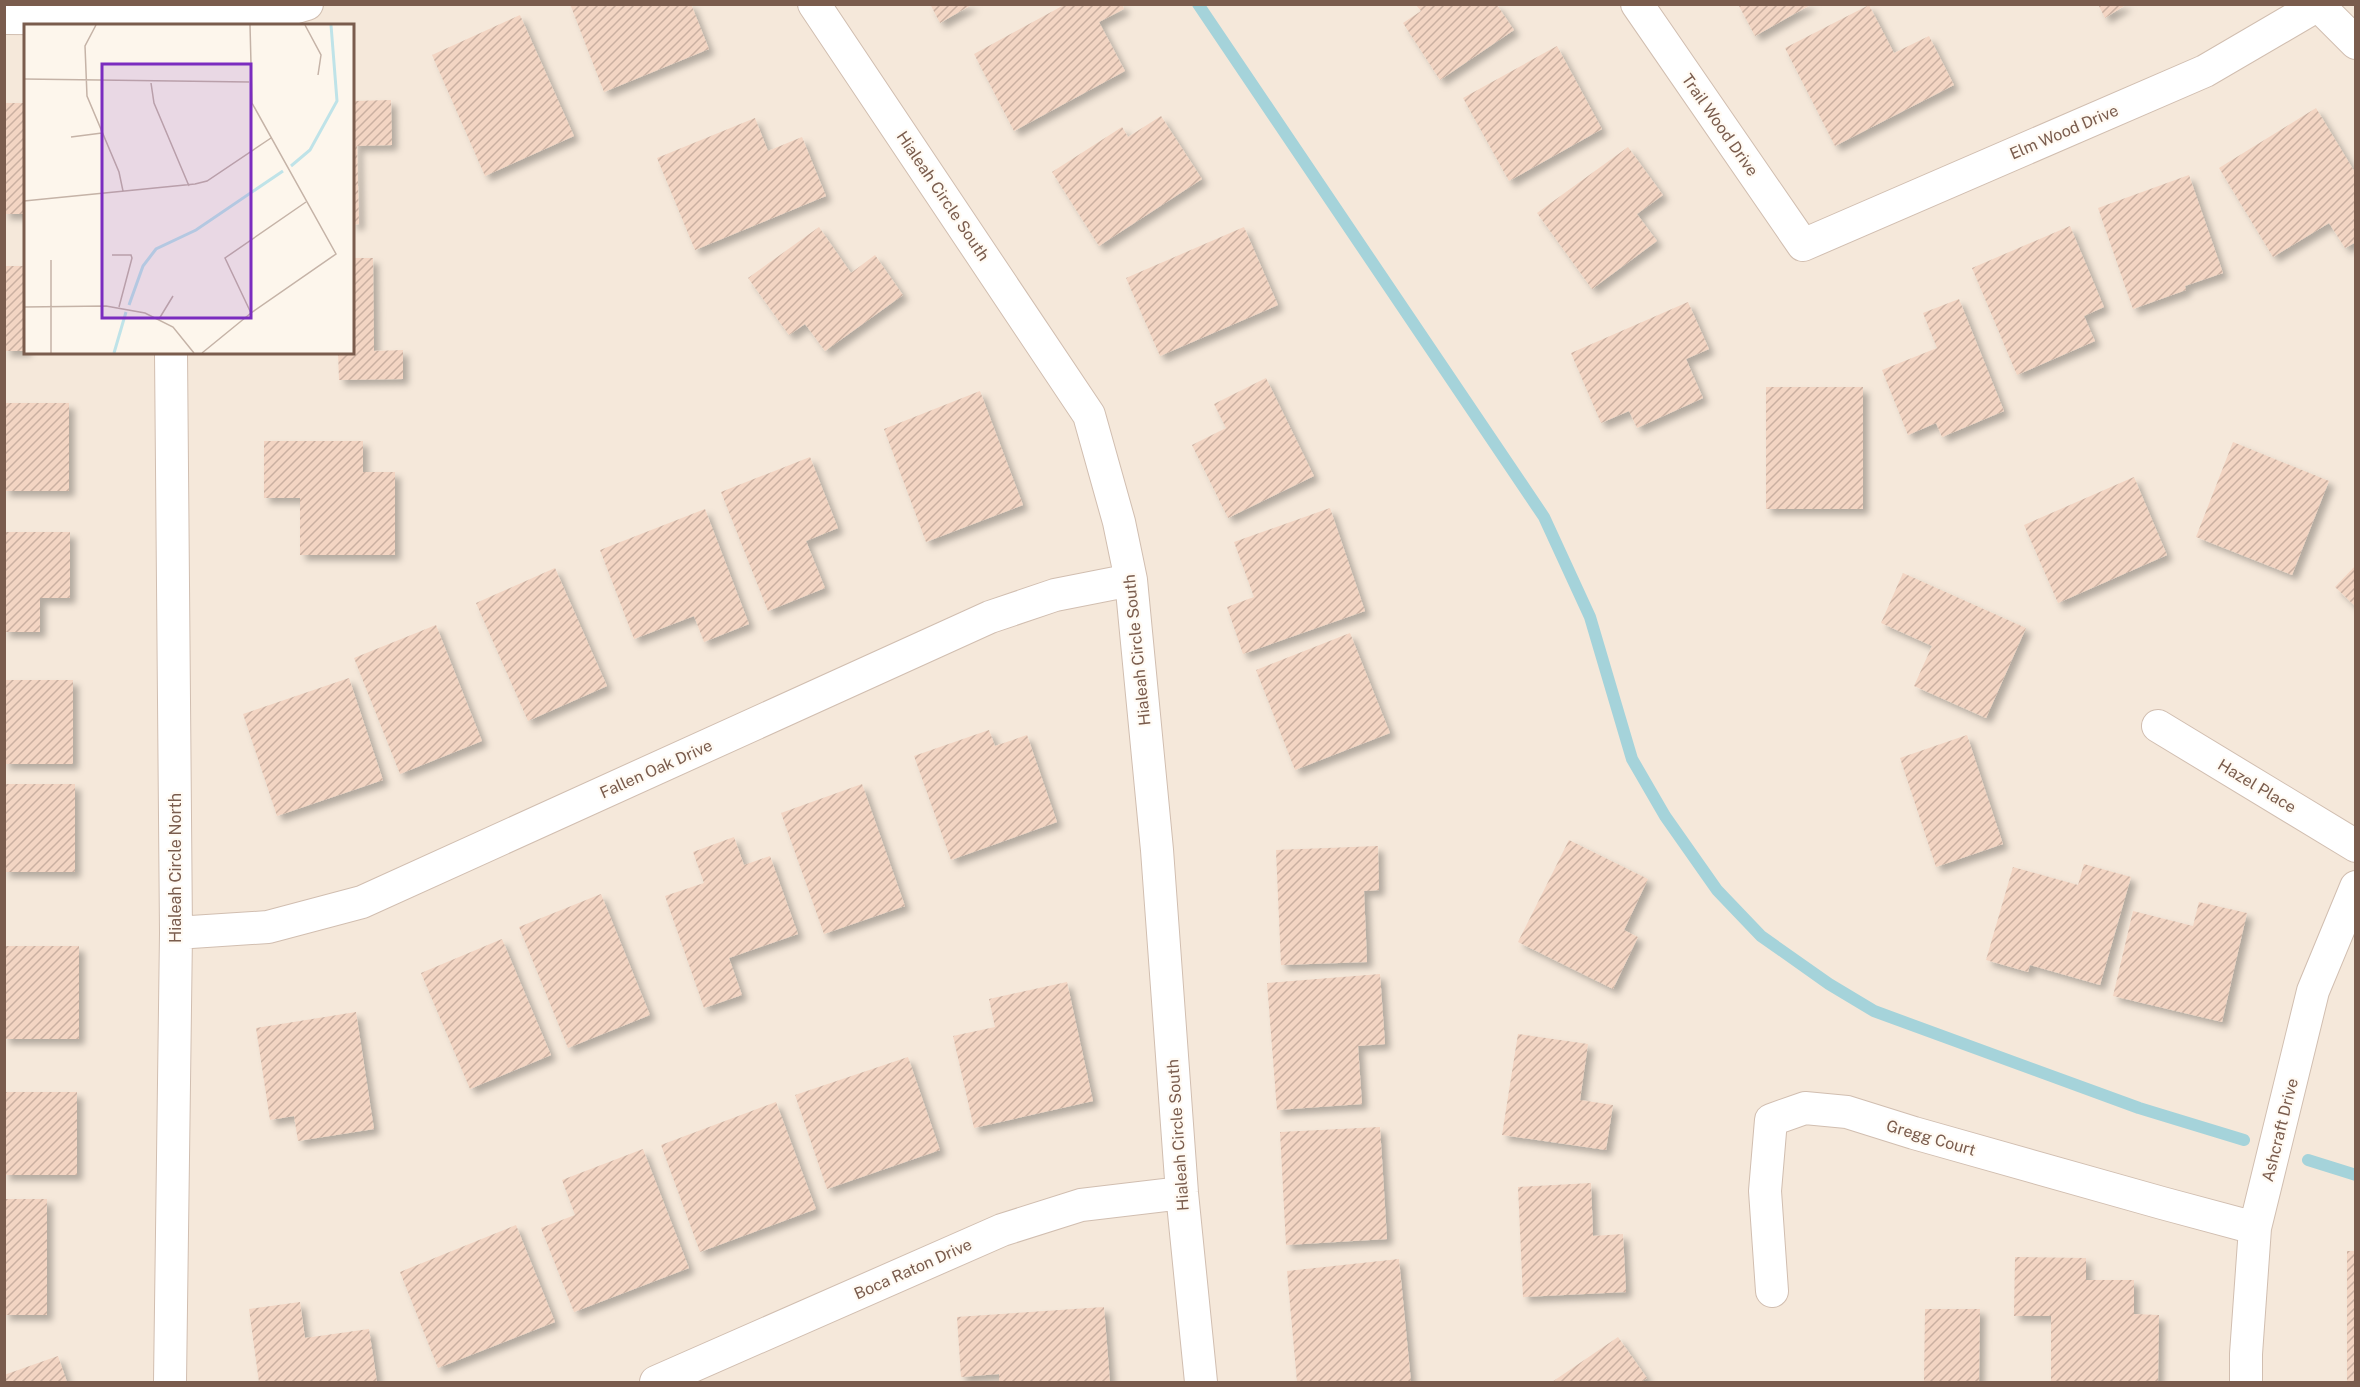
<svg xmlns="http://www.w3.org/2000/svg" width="2360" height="1387" font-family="'Public Sans',sans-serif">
<defs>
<pattern id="building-hatch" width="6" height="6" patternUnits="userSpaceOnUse" patternTransform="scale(1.5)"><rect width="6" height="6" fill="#f3d5c3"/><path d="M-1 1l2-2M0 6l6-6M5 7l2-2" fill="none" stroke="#cab0a1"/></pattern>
<filter id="shadow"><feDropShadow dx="5.5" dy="5.5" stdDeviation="3" flood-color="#0004"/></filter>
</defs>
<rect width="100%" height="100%" fill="#fdf6ec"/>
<!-- residential -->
<path fill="#f5e8da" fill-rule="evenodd" d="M 5,5 L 2355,5 L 2355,1382 L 5,1382 ZM 26,26 L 352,26 L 352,352 L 26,352 Z"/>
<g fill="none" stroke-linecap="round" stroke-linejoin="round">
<!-- stream -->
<path stroke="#a5d3da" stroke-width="12" d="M 1198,4 L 1544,517 L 1590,617 L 1632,759 L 1665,816 L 1717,890 L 1761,936 L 1829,984 L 1874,1011 L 2139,1108 L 2244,1140
M 2308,1160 L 2356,1175"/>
</g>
<!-- building -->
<path fill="url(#building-hatch)" filter="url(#shadow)" d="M 570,4 L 691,4 L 709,49 L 604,92 Z
M 930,4 L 973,4 L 940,23 Z
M 1066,4 L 1122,4 L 1124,9 L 1099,22 L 1125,71 L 1014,131 L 974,54 Z
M 1738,4 L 1812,4 L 1755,36 Z
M 2098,4 L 2127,4 L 2105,18 Z
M 1416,5 L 1497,5 L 1514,30 L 1440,80 L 1403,23 L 1421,11 Z
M 1869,5 L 1894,53 L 1929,36 L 1954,85 L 1835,146 L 1785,48 Z
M 520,15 L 574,136 L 485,176 L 432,55 Z
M 1557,46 L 1602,129 L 1509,181 L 1463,98 Z
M 391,100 L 392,145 L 357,146 L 359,224 L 352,225 L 352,101 Z
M 4,103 L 26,103 L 26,214 L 4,214 Z
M 2316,108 L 2356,174 L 2356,242 L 2345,248 L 2329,223 L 2273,257 L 2219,168 Z
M 1161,116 L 1202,179 L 1099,246 L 1052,172 L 1122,127 L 1128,137 Z
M 755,118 L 768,151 L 802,137 L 826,196 L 695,250 L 657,158 Z
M 1628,147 L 1663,195 L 1637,214 L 1657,241 L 1592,289 L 1537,213 Z
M 2189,175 L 2223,273 L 2185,286 L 2186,290 L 2133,309 L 2098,208 Z
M 2070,226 L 2104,307 L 2084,316 L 2095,341 L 2017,375 L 1972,268 Z
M 819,227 L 851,273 L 875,255 L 903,295 L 825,351 L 805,324 L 789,335 L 748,278 Z
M 1244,227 L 1278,305 L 1160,356 L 1126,278 Z
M 352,258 L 373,258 L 374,351 L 403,350 L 403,379 L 339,380 L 338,352 L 352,352 Z
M 5,266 L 26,266 L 26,351 L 5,351 Z
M 1959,299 L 2004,411 L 1942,437 L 1936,423 L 1908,435 L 1882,370 L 1937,348 L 1923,313 Z
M 1688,302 L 1709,349 L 1686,359 L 1703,398 L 1637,428 L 1629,411 L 1601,423 L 1571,353 Z
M 1266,378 L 1314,476 L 1228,518 L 1192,445 L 1226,428 L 1214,404 Z
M 1766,387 L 1863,387 L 1863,509 L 1766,509 Z
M 980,391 L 1023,505 L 926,542 L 884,429 Z
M 4,403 L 69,403 L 69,491 L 4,491 Z
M 264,441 L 363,441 L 363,472 L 395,472 L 395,555 L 300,555 L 300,498 L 264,498 Z
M 2233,442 L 2329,481 L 2292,575 L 2196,537 Z
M 810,457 L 838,528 L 806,541 L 825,588 L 768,611 L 721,492 Z
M 2134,477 L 2167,555 L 2058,603 L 2024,525 Z
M 1330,508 L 1365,611 L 1243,654 L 1227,607 L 1254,597 L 1234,542 Z
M 705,509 L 749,624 L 704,642 L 694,616 L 634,639 L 600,550 Z
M 4,532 L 70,532 L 70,598 L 40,598 L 40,632 L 4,632 Z
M 2356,565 L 2356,607 L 2335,587 Z
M 555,568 L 607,686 L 528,721 L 476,603 Z
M 1903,573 L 2026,628 L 1986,718 L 1914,686 L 1932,646 L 1881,623 Z
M 436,625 L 482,741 L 400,774 L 354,658 Z
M 1350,633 L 1390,733 L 1295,770 L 1256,670 Z
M 349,678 L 383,780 L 277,816 L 243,714 Z
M 4,680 L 73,680 L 73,764 L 4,764 Z
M 989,730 L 995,746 L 1027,735 L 1057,822 L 951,860 L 914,756 Z
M 1967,735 L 2003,844 L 1936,867 L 1900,758 Z
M 4,784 L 75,784 L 75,872 L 4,872 Z
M 862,784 L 905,906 L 824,934 L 781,813 Z
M 734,837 L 744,865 L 770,856 L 798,934 L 729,958 L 742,995 L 704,1008 L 665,896 L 704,883 L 693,852 Z
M 1569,840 L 1648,879 L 1624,930 L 1638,937 L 1613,989 L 1518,942 Z
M 1378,846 L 1379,890 L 1364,891 L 1367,962 L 1281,965 L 1276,850 Z
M 2084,864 L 2131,877 L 2100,985 L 2030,965 L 2028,972 L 1986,960 L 2013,867 L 2078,885 Z
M 601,894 L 650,1015 L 568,1048 L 519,927 Z
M 2199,902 L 2247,913 L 2222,1022 L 2113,996 L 2133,911 L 2193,926 Z
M 502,939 L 551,1055 L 470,1089 L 421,973 Z
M 4,946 L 79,946 L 79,1039 L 4,1039 Z
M 1380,974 L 1385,1044 L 1358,1046 L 1362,1104 L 1277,1110 L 1267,983 Z
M 1067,982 L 1093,1101 L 974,1128 L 953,1036 L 995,1027 L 989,999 Z
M 356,1012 L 374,1129 L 298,1141 L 294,1116 L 270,1120 L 256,1028 Z
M 1518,1034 L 1588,1044 L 1580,1100 L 1613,1105 L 1606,1150 L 1502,1135 Z
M 908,1057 L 940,1150 L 827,1189 L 795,1095 Z
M 4,1092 L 77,1092 L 77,1175 L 4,1175 Z
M 776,1102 L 816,1209 L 700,1252 L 661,1145 Z
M 1380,1127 L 1387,1239 L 1286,1245 L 1280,1132 Z
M 643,1149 L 689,1268 L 574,1312 L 541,1228 L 575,1215 L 562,1180 Z
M 1591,1183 L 1593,1236 L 1623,1234 L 1626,1292 L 1523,1297 L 1518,1187 Z
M 4,1199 L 47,1199 L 47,1315 L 4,1315 Z
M 516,1225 L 555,1322 L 438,1368 L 400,1272 Z
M 2347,1251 L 2356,1251 L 2356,1382 L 2347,1382 Z
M 2015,1257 L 2086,1258 L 2086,1280 L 2134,1280 L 2134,1314 L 2159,1315 L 2158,1382 L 2051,1382 L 2051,1316 L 2014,1316 Z
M 1399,1259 L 1411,1382 L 1297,1382 L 1287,1271 Z
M 300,1302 L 305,1338 L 369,1329 L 377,1382 L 259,1382 L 249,1309 Z
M 1104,1307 L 1110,1382 L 999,1382 L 999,1374 L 961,1377 L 957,1317 Z
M 1925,1309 L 1980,1309 L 1979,1382 L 1924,1382 Z
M 1618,1337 L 1647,1378 L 1641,1382 L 1552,1382 Z
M 58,1356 L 67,1382 L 4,1382 L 4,1375 Z"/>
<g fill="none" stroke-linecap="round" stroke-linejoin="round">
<!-- street casing -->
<g stroke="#d1beb0" stroke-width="34">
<path id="street" d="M 814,4 L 1089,415 L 1119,522 L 1131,580 L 1157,850 L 1182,1193 L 1201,1382
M 1637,4 L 1803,245 L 2205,71 L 2318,5
M 2317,4 L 2356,43
M 4,18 L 168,19 L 270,15 L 307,4
M 2158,726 L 2356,846
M 176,933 L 268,927 L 362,902 L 990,617 L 1055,595 L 1131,580
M 1772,1291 L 1765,1191 L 1771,1120 L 1805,1108 L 1847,1112 L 1914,1133 L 2162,1203 L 2255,1228
M 170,1382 L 176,933 L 171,352
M 656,1382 L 1002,1230 L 1081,1205 L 1182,1193
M 2246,1382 L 2246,1354 L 2255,1228 L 2313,991 L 2356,887"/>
</g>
<!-- street -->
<use href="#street" stroke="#fff" stroke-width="32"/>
</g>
<g text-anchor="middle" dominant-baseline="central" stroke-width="4.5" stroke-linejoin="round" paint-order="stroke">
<!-- street labels -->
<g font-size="16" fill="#7a5c4d" stroke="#fffaf3">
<text transform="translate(1720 125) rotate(55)">Trail Wood Drive</text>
<text transform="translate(2064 132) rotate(-23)">Elm Wood Drive</text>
<text transform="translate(943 196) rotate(56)">Hialeah Circle South</text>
<text transform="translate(1137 650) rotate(-96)">Hialeah Circle South</text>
<text transform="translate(656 769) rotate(-24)">Fallen Oak Drive</text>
<text transform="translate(2257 786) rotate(31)">Hazel Place</text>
<text transform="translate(175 868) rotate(-90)">Hialeah Circle North</text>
<text transform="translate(2280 1130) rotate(-76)">Ashcraft Drive</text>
<text transform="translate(1178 1135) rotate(-94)">Hialeah Circle South</text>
<text transform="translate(1931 1138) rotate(16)">Gregg Court</text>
<text transform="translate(913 1269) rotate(-24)">Boca Raton Drive</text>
</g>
</g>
<!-- overview -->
<g transform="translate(24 24)">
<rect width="330" height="330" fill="#fdf6ec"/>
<path fill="none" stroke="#bfe3e8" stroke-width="3" d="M 267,142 L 286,126 L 313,77 L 307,1M 105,281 L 119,242 L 132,225 L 172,206 L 259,147M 90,329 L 102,288"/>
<path fill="none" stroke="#c5b3a7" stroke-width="1.5" d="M 72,1 L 61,22 L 63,72 L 95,148 L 99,167M 281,1 L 297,31 L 294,51M 0,55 L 225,58M 127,59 L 130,79 L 165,162M 47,113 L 78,109M 0,177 L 171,160 L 183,157 L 247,114M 88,231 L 107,231 L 108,234 L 95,283M 0,283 L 82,282 L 121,289 L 149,303 L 170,329M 227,289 L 201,234 L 282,178M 135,295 L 149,272M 27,329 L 27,236M 178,329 L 227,289 L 312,230 L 228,79 L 226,1"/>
<path fill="#7b2cbf" fill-opacity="0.15" stroke="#7b2cbf" stroke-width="3" d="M 78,40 L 227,40 L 227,294 L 78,294 Z"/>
<rect width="330" height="330" fill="none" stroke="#7a5c4d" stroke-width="3"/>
</g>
<!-- border -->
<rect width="2360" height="1387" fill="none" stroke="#7a5c4d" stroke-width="12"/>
</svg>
